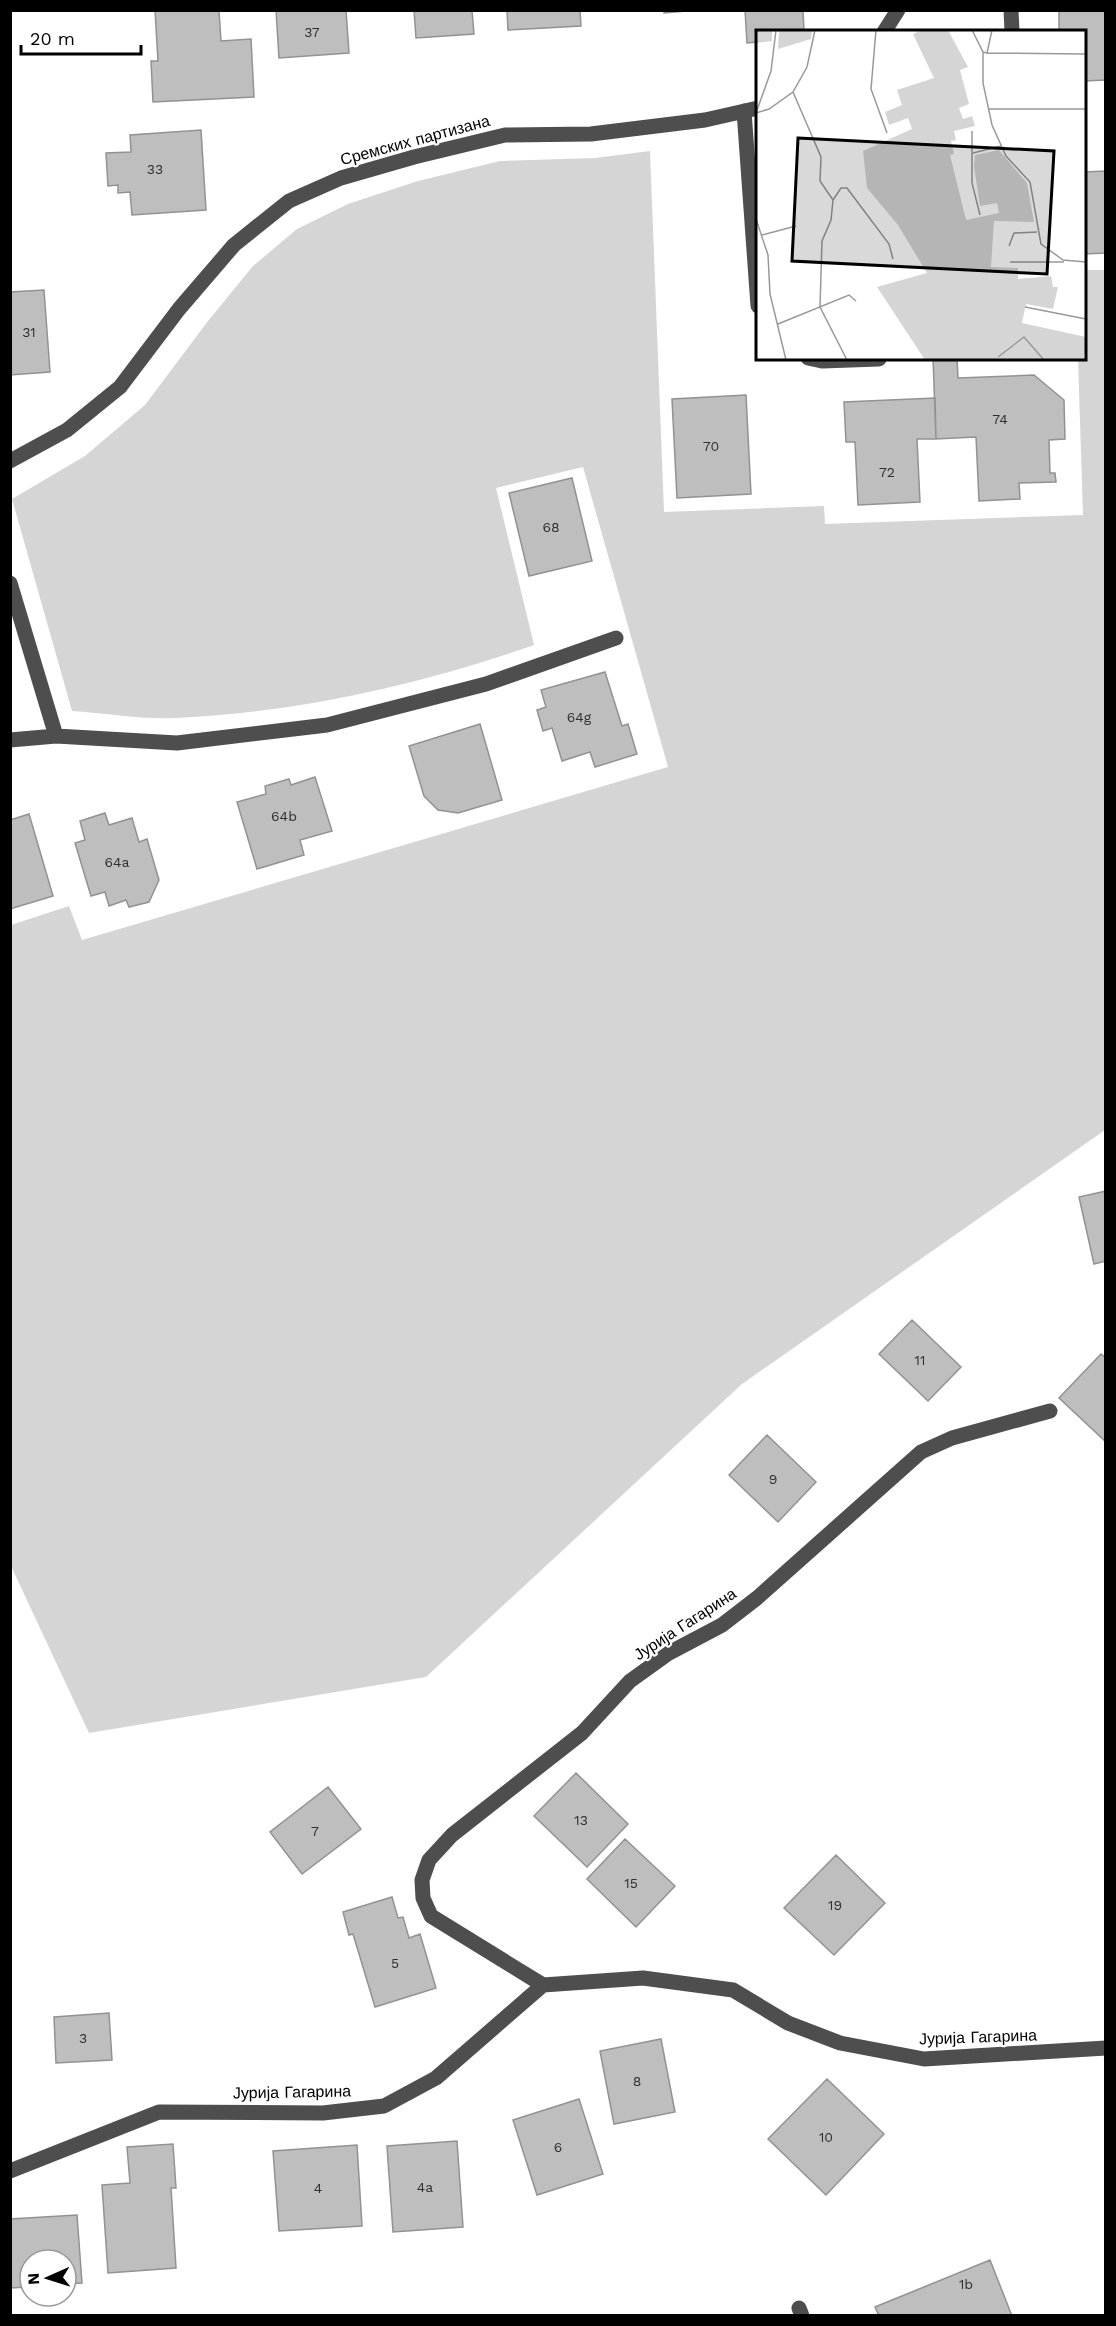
<svg xmlns="http://www.w3.org/2000/svg" width="1116" height="2326" font-family="'Work Sans',sans-serif">
<rect width="100%" height="100%" fill="#fff"/>
<!-- green -->
<path fill="#d5d5d5" d="M 650,151 L 664,512 L 824,506 L 825,524 L 1083,515 L 1078,359 L 1084,358 L 1085,270 L 1105,270 L 1105,1130 L 742,1384 L 426,1677 L 89,1733 L 11,1566 L 11,925 L 69,906 L 82,940 L 668,767 L 583,467 L 496,488 L 534,645 C 419,685 299,712 177,718 C 143,720 106,713 72,711 L 12,499 L 85,456 L 145,405 L 208,321 L 253,266 L 297,229 L 348,204 L 418,181 L 500,161 L 595,158 Z"/>
<!-- building -->
<path fill="#bebebe" stroke="#929292" stroke-width="1.5" d="M 155,10 L 219,11 L 221,41 L 251,39 L 254,97 L 153,102 L 151,61 L 158,61 Z
M 276,10 L 346,10 L 349,53 L 279,58 Z
M 414,10 L 472,10 L 474,34 L 416,38 Z
M 507,10 L 580,10 L 581,26 L 508,30 Z
M 664,10 L 699,10 L 664,13 Z
M 745,10 L 803,10 L 804,32 L 758,32 L 758,42 L 747,43 Z
M 1059,10 L 1106,10 L 1106,80 L 1084,81 L 1084,32 L 1059,32 Z
M 201,130 L 206,210 L 132,215 L 130,192 L 118,193 L 118,185 L 108,186 L 106,153 L 131,152 L 130,135 Z
M 1106,171 L 1106,253 L 1084,254 L 1084,172 Z
M 44,290 L 50,372 L 10,375 L 10,292 Z
M 933,358 L 957,358 L 958,378 L 1034,375 L 1064,400 L 1065,439 L 1049,440 L 1050,473 L 1055,473 L 1056,482 L 1019,483 L 1020,499 L 979,501 L 976,437 L 936,439 Z
M 746,395 L 751,494 L 677,498 L 672,399 Z
M 935,398 L 936,439 L 917,439 L 920,502 L 858,505 L 855,442 L 846,442 L 844,402 Z
M 572,478 L 592,561 L 529,576 L 509,493 Z
M 605,672 L 622,726 L 628,724 L 637,754 L 595,767 L 590,752 L 562,761 L 552,728 L 543,731 L 537,710 L 546,707 L 541,690 Z
M 480,724 L 502,800 L 458,813 L 438,810 L 424,796 L 409,746 Z
M 315,777 L 332,831 L 300,840 L 304,855 L 257,869 L 237,802 L 266,794 L 265,786 L 289,779 L 291,785 Z
M 105,813 L 109,825 L 132,818 L 139,842 L 147,839 L 159,880 L 149,902 L 129,907 L 126,900 L 109,906 L 105,892 L 91,896 L 75,843 L 85,840 L 80,821 Z
M 29,814 L 53,896 L 10,909 L 10,820 Z
M 1106,1191 L 1106,1261 L 1094,1264 L 1079,1197 Z
M 912,1320 L 961,1367 L 928,1401 L 879,1354 Z
M 1101,1354 L 1106,1358 L 1106,1442 L 1059,1398 Z
M 767,1435 L 816,1482 L 778,1522 L 729,1475 Z
M 576,1773 L 628,1824 L 587,1867 L 534,1816 Z
M 328,1787 L 361,1829 L 302,1874 L 270,1832 Z
M 625,1839 L 675,1886 L 636,1927 L 587,1879 Z
M 836,1855 L 885,1903 L 834,1955 L 784,1908 Z
M 392,1897 L 398,1918 L 403,1917 L 409,1938 L 420,1934 L 436,1988 L 375,2007 L 353,1934 L 349,1935 L 343,1912 Z
M 109,2013 L 112,2060 L 56,2063 L 54,2017 Z
M 661,2039 L 675,2112 L 614,2124 L 600,2051 Z
M 827,2079 L 884,2134 L 826,2195 L 768,2139 Z
M 579,2099 L 603,2174 L 537,2195 L 513,2120 Z
M 457,2141 L 463,2227 L 393,2232 L 387,2146 Z
M 173,2144 L 176,2188 L 171,2188 L 176,2268 L 108,2273 L 102,2185 L 130,2183 L 127,2147 Z
M 357,2145 L 362,2226 L 279,2231 L 273,2151 Z
M 77,2215 L 82,2283 L 66,2284 L 66,2260 L 30,2260 L 30,2287 L 10,2288 L 10,2219 Z
M 990,2260 L 1012,2316 L 879,2316 L 875,2307 Z"/>
<g fill="none" stroke-linecap="round" stroke-linejoin="round">
<!-- minor -->
<path stroke="#4e4e4e" stroke-width="15" d="M 1011,10 L 1012,32
M 884,32 L 898,10
M 744,111 L 758,306
M 808,358 L 822,361 L 879,359
M 10,461 L 67,430 L 120,387 L 179,309 L 234,245 L 289,201 L 341,178 L 414,157 L 505,135 L 591,134 L 705,120 L 758,108
M 10,583 L 56,736
M 10,740 L 56,736 L 177,743 L 327,725 L 486,684 L 616,638
M 543,1985 L 431,1916 L 423,1898 L 422,1880 L 429,1860 L 452,1835 L 582,1733 L 630,1681 L 669,1653 L 722,1625 L 757,1598 L 921,1452 L 952,1438 L 1050,1411
M 10,2171 L 159,2112 L 323,2113 L 384,2106 L 436,2078 L 543,1985 L 643,1978 L 733,1990 L 788,2023 L 840,2043 L 924,2059 L 1106,2048
M 799,2308 L 802,2316"/>
</g>
<g text-anchor="middle" dominant-baseline="central" stroke-width="4.5" stroke-linejoin="round" paint-order="stroke">
<!-- number labels -->
<g font-size="14" fill="#303030">
<text x="312" y="32">37</text>
<text x="155" y="169">33</text>
<text x="29" y="332">31</text>
<text x="1000" y="419">74</text>
<text x="711" y="446">70</text>
<text x="887" y="472">72</text>
<text x="551" y="527">68</text>
<text x="579" y="717">64g</text>
<text x="284" y="816">64b</text>
<text x="117" y="862">64a</text>
<text x="920" y="1360">11</text>
<text x="773" y="1479">9</text>
<text x="581" y="1820">13</text>
<text x="315" y="1831">7</text>
<text x="631" y="1883">15</text>
<text x="835" y="1905">19</text>
<text x="395" y="1963">5</text>
<text x="83" y="2038">3</text>
<text x="637" y="2081">8</text>
<text x="826" y="2137">10</text>
<text x="558" y="2147">6</text>
<text x="425" y="2187">4a</text>
<text x="318" y="2188">4</text>
<text x="966" y="2284">1b</text>
</g>
<!-- street labels -->
<g font-size="16" fill="#000" stroke="#fff">
<text transform="translate(415 140) rotate(-15)">Сремских партизана</text>
<text transform="translate(685 1624) rotate(-33)">Јурија Гагарина</text>
<text transform="translate(978 2037) rotate(-2)">Јурија Гагарина</text>
<text transform="translate(292 2092) rotate(-1)">Јурија Гагарина</text>
</g>
</g>
<!-- overview -->
<g transform="translate(756 30)">
<rect width="330" height="330" fill="#fff"/>
<path d="M 0,0 L 16,0 L 16,11 L 0,13 ZM 23,0 L 56,0 L 55,9 L 22,19 ZM 166,0 L 192,0 L 212,37 L 204,40 L 213,74 L 203,78 L 207,89 L 216,86 L 219,96 L 198,101 L 200,110 L 195,111 L 198,124 L 194,125 L 210,190 L 243,183 L 241,173 L 224,176 L 218,136 L 219,125 L 243,120 L 271,153 L 278,192 L 238,191 L 235,237 L 262,238 L 262,249 L 295,246 L 297,257 L 302,257 L 297,279 L 270,274 L 266,293 L 330,307 L 328,330 L 169,330 L 121,257 L 171,243 L 142,195 L 111,158 L 107,121 L 156,99 L 152,88 L 133,95 L 129,82 L 146,75 L 141,60 L 178,48 L 157,4 Z" fill="#d5d5d5"/>
<path fill="none" stroke="#999" stroke-width="1.5" d="M 120,0 L 115,59 L 131,103M 216,0 L 227,22 L 227,53 L 236,95 L 250,126 L 274,152 L 285,214 L 307,230 L 330,232M 227,22 L 231,23 L 236,0M 231,23 L 330,24M 37,62 L 65,127 L 64,151 L 77,170 L 75,190 L 66,211 L 64,277 L 91,330M 232,79 L 330,79M 0,83 L 13,79 L 37,62 L 51,37 L 59,0M 0,83 L 15,41 L 20,0M 216,101 L 216,153 L 224,185M 217,123 L 245,116M 77,170 L 85,158 L 91,158 L 133,214 L 137,229M 0,189 L 12,225 L 14,264 L 30,330M 6,205 L 40,196M 253,216 L 258,203 L 281,202M 254,232 L 308,232M 269,277 L 330,289M 22,294 L 93,265 L 100,271M 242,327 L 268,307 L 288,330"/>
<path fill="#000" fill-opacity="0.15" stroke="#000" stroke-width="3" d="M 42,108 L 298,121 L 291,244 L 36,231 Z"/>
<rect width="330" height="330" fill="none" stroke="#000" stroke-width="3"/>
</g>
<!-- border -->
<rect width="1116" height="2326" fill="none" stroke="#000000" stroke-width="24"/>
<!-- north arrow -->
<g transform="translate(48 2278) rotate(267)"><circle r="28" fill="#ffffff" stroke="#999999" stroke-width="1.5"/>
<path d="M0-4.5L10 22L0 15L-10 22Z" fill="#000000"/>
<text y="-9" font-size="16" font-weight="bold" text-anchor="middle" fill="#000000">N</text>
</g>
<!-- scale -->
<path d="M21 45v9h120v-9" fill="none" stroke="#000000" stroke-width="3"/>
<text x="30" y="45" font-size="18" fill="#000000" stroke="#ffffff" stroke-width="4.5" paint-order="stroke">20 m</text>
</svg>
